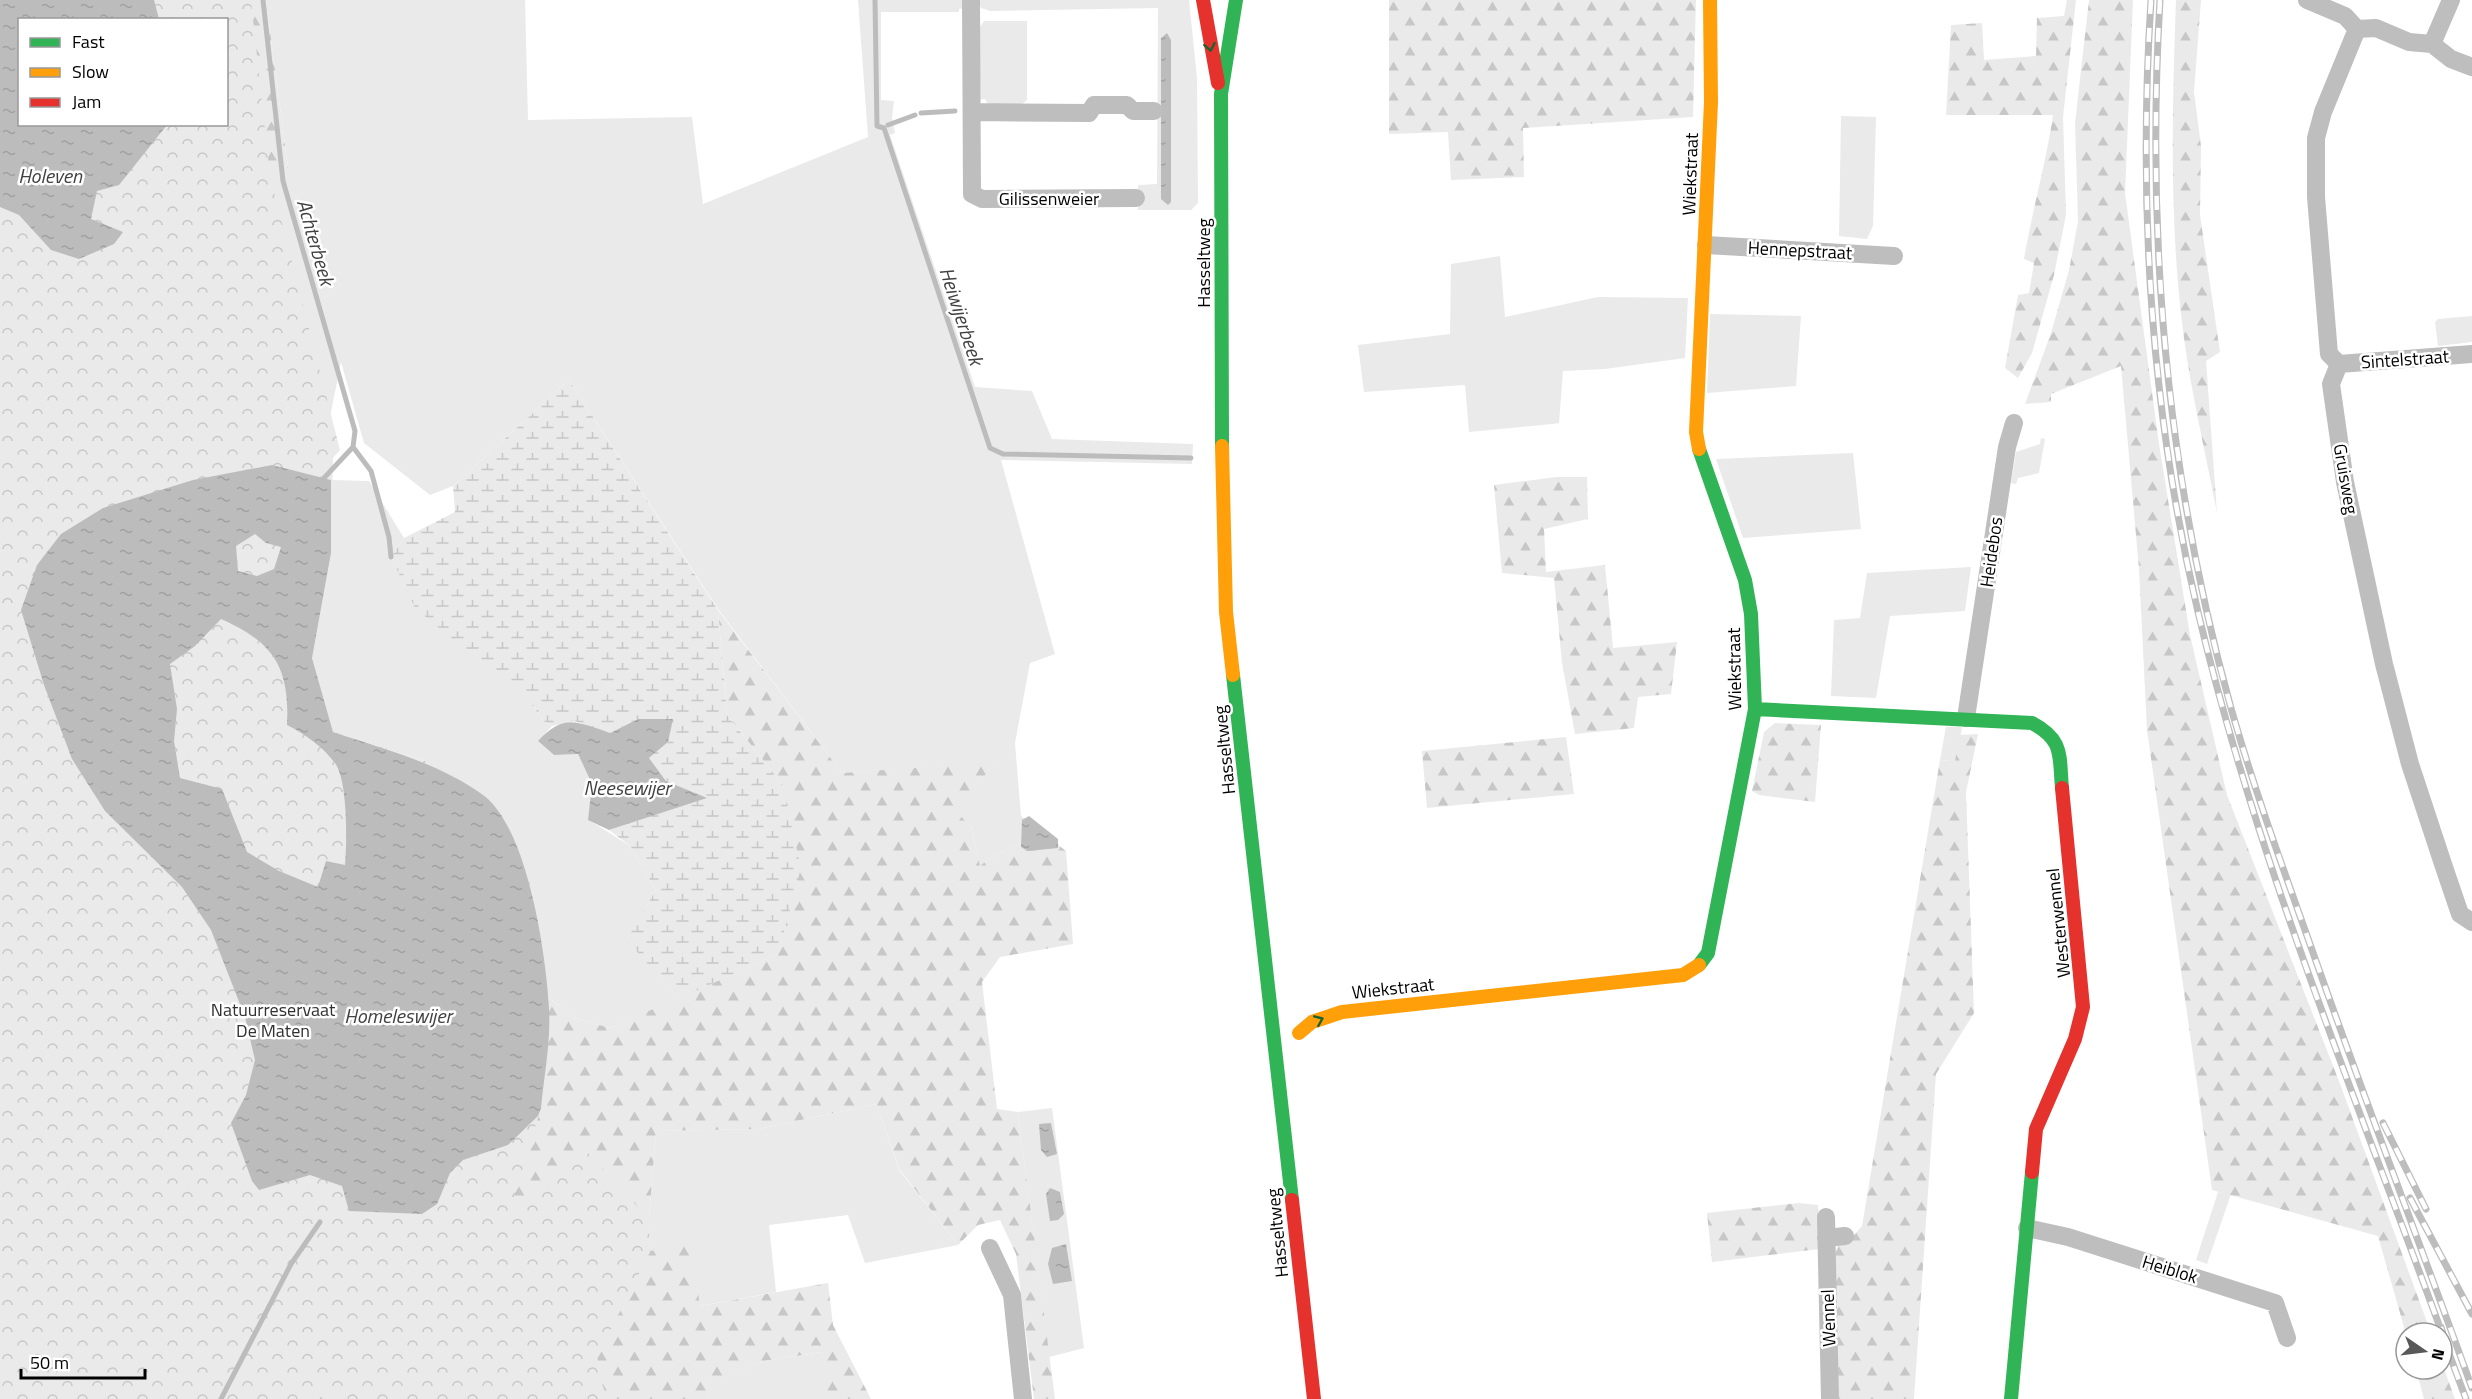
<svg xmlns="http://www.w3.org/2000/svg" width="2472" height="1399" font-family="'Titillium Web',sans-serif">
<defs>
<pattern id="forest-firs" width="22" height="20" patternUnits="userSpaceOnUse" patternTransform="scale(1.5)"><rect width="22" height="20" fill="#eaeaea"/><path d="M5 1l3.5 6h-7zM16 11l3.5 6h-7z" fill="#c7c7c7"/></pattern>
<pattern id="wetland-marsh" width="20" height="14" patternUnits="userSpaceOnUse" patternTransform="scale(1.5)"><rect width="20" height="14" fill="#eaeaea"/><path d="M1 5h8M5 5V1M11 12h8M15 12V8" fill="none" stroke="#c7c7c7"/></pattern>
<pattern id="park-crowns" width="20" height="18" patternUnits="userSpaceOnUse" patternTransform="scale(1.5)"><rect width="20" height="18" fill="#eaeaea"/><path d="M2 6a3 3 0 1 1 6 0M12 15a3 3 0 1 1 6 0" fill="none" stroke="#c7c7c7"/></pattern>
<pattern id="water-ripples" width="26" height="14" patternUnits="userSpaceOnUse" patternTransform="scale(1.5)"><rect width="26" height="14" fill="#bcbcbc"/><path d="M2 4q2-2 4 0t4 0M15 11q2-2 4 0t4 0" fill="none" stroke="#a0a0a0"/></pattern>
</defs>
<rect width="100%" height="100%" fill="#fff"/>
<!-- green -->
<path fill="#eaeaea" d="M 266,0 L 525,0 L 528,120 L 692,117 L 703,204 L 868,137 L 858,0 L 965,0 L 965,8 L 959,9 L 959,12 L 881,12 L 881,100 L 894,101 L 892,118 L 895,133 L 890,135 L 975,387 L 1032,391 L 1052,439 L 1193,444 L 1192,464 L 1001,460 L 1055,654 L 1030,663 L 1015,743 L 1021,816 L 1043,833 L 991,857 L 980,866 L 971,827 L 953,809 L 996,763 L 842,773 L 718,609 L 569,380 L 453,486 L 430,495 L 364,443 L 341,362 L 327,432 L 220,149 L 288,168 Z
M 978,0 L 1189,0 L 1197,78 L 1198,203 L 1191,210 L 1138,210 L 1138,185 L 1157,184 L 1158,8 L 990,11 L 981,8 Z
M 984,21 L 1027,21 L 1027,100 L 1017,108 L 987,103 L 985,99 L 978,100 L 978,30 Z
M 1841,116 L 1876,117 L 1873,226 L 1867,239 L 1839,236 Z
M 1500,256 L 1505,317 L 1598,297 L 1688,298 L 1685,358 L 1605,369 L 1563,371 L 1559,423 L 1552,424 L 1469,432 L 1465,385 L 1364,392 L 1358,345 L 1450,334 L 1451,264 Z
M 1710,314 L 1801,316 L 1796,386 L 1707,393 Z
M 2472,316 L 2472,342 L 2438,346 L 2435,322 L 2438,319 Z
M 2041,438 L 2045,439 L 2039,473 L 2018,478 L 2016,484 L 2011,483 L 2016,452 L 2040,444 Z
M 1853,453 L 1861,529 L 1743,538 L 1716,459 Z
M 331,480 L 369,481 L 404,538 L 391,557 L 402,578 L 534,707 L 542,720 L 552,726 L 538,741 L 554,755 L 578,754 L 592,784 L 589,820 L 630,846 L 656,890 L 627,939 L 678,999 L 610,1028 L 575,1018 L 547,996 L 532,891 L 506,822 L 425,761 L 333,732 L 312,658 L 331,553 Z
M 1971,567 L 1965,611 L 1890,616 L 1876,698 L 1831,696 L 1834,620 L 1860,618 L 1867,573 Z
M 1946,727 L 1962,727 L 1956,761 L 1940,760 Z
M 876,1104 L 900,1171 L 958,1245 L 865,1263 L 848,1215 L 769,1225 L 776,1292 L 700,1306 L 650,1252 L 649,1219 L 656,1131 L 759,1129 Z
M 1052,1108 L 1084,1348 L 1049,1357 L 1018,1112 Z
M 2218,1192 L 2231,1194 L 2207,1264 L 2196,1260 Z
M 822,1352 L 822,1399 L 708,1399 L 705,1385 L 764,1361 Z"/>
<!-- forest -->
<path fill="url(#forest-firs)" d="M 238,0 L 266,0 L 288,168 L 263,167 L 226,124 L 226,20 Z
M 1389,0 L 1696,0 L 1693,117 L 1523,128 L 1524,177 L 1451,180 L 1448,132 L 1389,134 Z
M 2067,0 L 2076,0 L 2063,117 L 2066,215 L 2054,275 L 2032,353 L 2018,378 L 2005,368 L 2018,295 L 2029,293 L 2034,263 L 2024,259 C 2032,211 2046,164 2053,115 L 1946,115 L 1951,25 L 1982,23 L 1984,60 L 2036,56 L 2037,18 L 2064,16 Z
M 2089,0 L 2133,0 L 2125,193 L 2159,444 L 2190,635 L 2227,795 L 2339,1081 L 2431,1333 L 2406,1334 L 2378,1236 L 2212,1190 L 2147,730 L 2139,569 L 2121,366 L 2051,394 L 2051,402 L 2025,404 L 2051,333 L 2069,270 L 2078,221 L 2075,123 Z
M 2176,0 L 2201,0 L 2194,92 L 2201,146 L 2200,215 L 2220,352 L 2206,361 L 2217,513 C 2206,455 2192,397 2184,338 C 2169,228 2172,111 2176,0 Z
M 1556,477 L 1587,477 L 1588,519 L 1544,529 L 1546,572 L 1605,565 L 1613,648 L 1677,642 L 1671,694 L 1638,697 L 1634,728 L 1575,734 L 1562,663 L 1554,578 L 1502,573 L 1494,485 Z
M 718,610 L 842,773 L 997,762 L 954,809 L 971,827 L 980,866 L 991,857 L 1043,833 L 1066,851 L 1073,944 L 1000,957 L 982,982 L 997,1109 L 1018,1112 L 1055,1399 L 1034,1399 L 1016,1254 L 1000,1220 L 978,1225 L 958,1245 L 900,1170 L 876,1104 L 759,1129 L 656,1131 L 649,1219 L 650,1251 L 691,1244 L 700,1306 L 828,1283 L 833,1325 L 871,1399 L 822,1399 L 822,1352 L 764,1361 L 706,1385 L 708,1399 L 191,1399 L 549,1010 L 547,996 L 575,1018 L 610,1028 L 778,954 L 782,784 L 727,715 Z
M 1775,723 L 1821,725 L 1815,802 L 1759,795 L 1752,791 L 1764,732 Z
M 1978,734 L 1966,792 L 1974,1013 L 1936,1074 L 1914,1399 L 1837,1399 L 1835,1255 L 1838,1244 L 1849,1241 L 1862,1226 L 1940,760 L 1955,761 L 1960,735 Z
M 1566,737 L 1574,794 L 1427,808 L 1422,751 Z
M 1799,1203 L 1818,1205 L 1819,1249 L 1712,1262 L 1707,1213 Z
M 2442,1363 L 2455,1399 L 2424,1399 L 2416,1369 L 2442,1369 Z"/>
<!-- wetland -->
<path fill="url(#wetland-marsh)" d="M 569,380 L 718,610 L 727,715 L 782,784 L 801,868 L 778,954 L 678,999 L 626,939 L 656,890 L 630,846 L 609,830 L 706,798 L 666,781 L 649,758 L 668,742 L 638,719 L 610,733 L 574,721 L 552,726 L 542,720 L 534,707 L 415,608 L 391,557 L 404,538 L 455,512 L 453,486 Z"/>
<!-- park -->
<path fill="url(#park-crowns)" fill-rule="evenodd" d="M 0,0 L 251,0 L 270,176 L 340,450 L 333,458 L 331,553 L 312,658 L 333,732 L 425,761 L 485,796 L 506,822 L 524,863 L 532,891 L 549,1009 L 541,1108 L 511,1207 L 588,1153 L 649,1219 L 650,1252 L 597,1357 L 606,1399 L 333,1399 L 325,1391 L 307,1399 L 0,1399 ZM 20,20 L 226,20 L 226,124 L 20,124 Z"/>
<!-- water -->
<path fill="url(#water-ripples)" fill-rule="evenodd" d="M 0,0 L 154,0 L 159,19 L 20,20 L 20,124 L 167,125 L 119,185 L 97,191 L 91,219 L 123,232 L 114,244 L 79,259 L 51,250 L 19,215 L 0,207 Z
M 1167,33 L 1171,40 L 1171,202 L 1168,205 L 1161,199 L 1161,38 Z
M 272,465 L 331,480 L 331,553 L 312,658 L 333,732 C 386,750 437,762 483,795 C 528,828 546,954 549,1008 C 551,1041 544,1076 541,1108 L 538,1116 L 508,1145 L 463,1160 L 450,1173 L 437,1204 L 422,1214 L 349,1211 L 342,1186 L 310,1175 L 259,1190 L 252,1181 L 231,1123 L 246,1095 L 255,1060 L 245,1017 L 211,930 L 182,887 L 105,811 L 72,759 L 44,685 L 21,610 L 37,565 L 61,534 L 103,508 L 193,480 ZM 255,534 L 266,543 L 281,547 L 274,569 L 257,576 L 238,571 L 236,546 ZM 221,619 C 273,642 290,667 287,725 C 305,734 323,747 335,763 C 348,781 347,843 345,865 L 326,861 L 318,887 L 279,871 L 247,852 L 222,789 L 180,778 L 174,741 L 177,709 L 170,664 L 195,646 Z
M 638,719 L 673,719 L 668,742 L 649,758 L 666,781 L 707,798 L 609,830 L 588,820 L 592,784 L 578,754 L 554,755 L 538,741 C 564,713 577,722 610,733 Z
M 1029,816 L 1058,839 L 1058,848 L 1028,851 L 1021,847 L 1022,820 Z
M 1051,1123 L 1057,1154 L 1047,1157 L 1041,1150 L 1039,1124 Z
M 1050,1188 L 1060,1192 L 1064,1214 L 1058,1220 L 1050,1221 L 1046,1194 Z
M 1066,1244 L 1072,1281 L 1053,1284 L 1048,1264 L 1052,1248 Z"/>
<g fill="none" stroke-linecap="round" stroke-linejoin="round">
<!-- stream -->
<path stroke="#bcbcbc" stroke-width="5" d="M 263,0 L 283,181 L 355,431 L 353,447 L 324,478
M 875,0 L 877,126 L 884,128 L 990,448 L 1003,454 L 1191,458
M 921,113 L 955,111
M 888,125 L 915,115
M 353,447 L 371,471 L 389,537 L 391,557
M 221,1399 L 291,1264 L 320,1222"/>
<!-- street -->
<path stroke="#bebebe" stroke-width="18" d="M 971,0 L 972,194 L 982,199 L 1136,198
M 2307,0 L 2345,16 L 2357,29 L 2376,28 L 2409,42 L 2432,44 L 2451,59 L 2472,67
M 2357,29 L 2323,112 L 2316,138 L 2316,197 L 2329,354 L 2339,364 L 2331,384 L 2345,482 L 2384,664 L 2410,764 L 2443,864 L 2460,914 L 2472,922
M 2432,44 L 2451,0
M 972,112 L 1089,113 L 1094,105 L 1127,105 L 1133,111 L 1154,111
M 1706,245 L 1894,256
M 2339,364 L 2472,354
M 1966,718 L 2007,447 L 2014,423
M 1826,1217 L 1830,1399
M 2027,1228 L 2068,1237 L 2275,1303 L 2287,1338
M 1826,1238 L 1845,1236
M 990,1248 L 1012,1295 L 1023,1399"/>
<!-- fast -->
<path stroke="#30b455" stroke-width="14" d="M 1222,446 L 1221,94 L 1236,0
M 1699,449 L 1745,580 L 1751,614 L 1755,709 L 1708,953 L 1699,965
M 1233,675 L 1292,1200
M 1755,709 L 2032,723 C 2064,740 2059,755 2062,788
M 2011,1399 L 2032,1172"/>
<!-- slow -->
<path stroke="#ff9f0a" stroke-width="14" d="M 1222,446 L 1226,612 L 1233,675
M 1699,449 L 1696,432 L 1711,102 L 1710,0
M 1299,1033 L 1312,1022 L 1342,1012 L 1683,975 L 1699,965"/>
<!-- jam -->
<path stroke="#e5322d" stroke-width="14" d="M 1203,0 L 1218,83
M 2032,1172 L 2036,1129 L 2075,1039 L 2083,1007 L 2062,788
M 1292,1200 L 1314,1399"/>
<!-- rail casing -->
<g stroke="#bdbdbd" stroke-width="7">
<path id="rail" d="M 2151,0 C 2138,204 2151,413 2198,612 C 2256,859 2355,1095 2442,1333
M 2160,0 C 2146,237 2167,478 2231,708 C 2254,789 2283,868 2311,947 C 2363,1095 2419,1241 2472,1388
M 2383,1123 L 2426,1209
M 2410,1198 L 2472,1314
M 2441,1327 L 2447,1348
M 2444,1340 L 2466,1399"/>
</g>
<!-- rail -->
<use href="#rail" stroke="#fff" stroke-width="4.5" stroke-dasharray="14" stroke-linecap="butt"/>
</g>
<!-- one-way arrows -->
<defs><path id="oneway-chevron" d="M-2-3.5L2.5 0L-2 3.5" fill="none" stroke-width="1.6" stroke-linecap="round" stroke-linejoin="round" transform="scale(1.5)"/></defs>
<g stroke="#1a632f">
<use href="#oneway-chevron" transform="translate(1210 47) rotate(79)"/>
<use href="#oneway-chevron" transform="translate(1319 1020) rotate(-23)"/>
</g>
<g text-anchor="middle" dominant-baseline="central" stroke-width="5" stroke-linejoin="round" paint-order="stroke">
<!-- street labels -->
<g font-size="18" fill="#000" stroke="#fff">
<text transform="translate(1690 174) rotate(-88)">Wiekstraat</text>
<text x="1049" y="198">Gilissenweier</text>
<text transform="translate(1800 250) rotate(3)">Hennepstraat</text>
<text transform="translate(1203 263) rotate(-90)">Hasseltweg</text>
<text transform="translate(2405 359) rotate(-4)">Sintelstraat</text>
<text transform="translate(2346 479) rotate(80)">Gruisweg</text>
<text transform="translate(1991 552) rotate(-82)">Heidebos</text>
<text transform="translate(1734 669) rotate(-91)">Wiekstraat</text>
<text transform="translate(1224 750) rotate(-96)">Hasseltweg</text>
<text transform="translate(2058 923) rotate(-96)">Westerwennel</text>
<text transform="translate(1393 988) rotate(-6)">Wiekstraat</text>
<text transform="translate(1277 1233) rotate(-96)">Hasseltweg</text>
<text transform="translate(2170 1269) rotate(17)">Heiblok</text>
<text transform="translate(1828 1318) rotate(-92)">Wennel</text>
</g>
<!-- park labels -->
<g font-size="18" fill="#303030" stroke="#fff">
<text x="273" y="1009">Natuurreservaat<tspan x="273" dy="21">De Maten</tspan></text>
</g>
<!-- water labels -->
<g font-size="20" font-style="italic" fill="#414141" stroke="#fff">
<text x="50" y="175">Holeven</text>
<text transform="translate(316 242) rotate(74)">Achterbeek</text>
<text transform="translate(962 316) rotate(72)">Heiwijerbeek</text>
<text x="627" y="787">Neesewijer</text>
<text x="398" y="1015">Homeleswijer</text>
</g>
</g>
<!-- legend -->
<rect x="18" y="18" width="210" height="108" fill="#ffffff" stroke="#999999" stroke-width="1.5"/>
<rect x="30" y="38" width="30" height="9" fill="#30b455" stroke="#999999" stroke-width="1.5"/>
<text x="72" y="48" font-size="18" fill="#000000">Fast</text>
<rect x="30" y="68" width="30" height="9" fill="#ff9f0a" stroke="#999999" stroke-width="1.5"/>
<text x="72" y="78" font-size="18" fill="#000000">Slow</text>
<rect x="30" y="98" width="30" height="9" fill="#e5322d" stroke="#999999" stroke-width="1.5"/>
<text x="72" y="108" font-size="18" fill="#000000">Jam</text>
<!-- north arrow -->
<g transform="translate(2424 1351) rotate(104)"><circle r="28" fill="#ffffff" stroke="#999999" stroke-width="1.5"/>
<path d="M0-4.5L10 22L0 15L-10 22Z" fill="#595959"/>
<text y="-9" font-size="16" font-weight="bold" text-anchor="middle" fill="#000000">N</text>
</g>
<!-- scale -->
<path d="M21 1369v9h124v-9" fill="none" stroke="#000000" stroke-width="3"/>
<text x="30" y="1369" font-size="18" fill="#000000" stroke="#ffffff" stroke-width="4.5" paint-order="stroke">50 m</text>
</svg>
